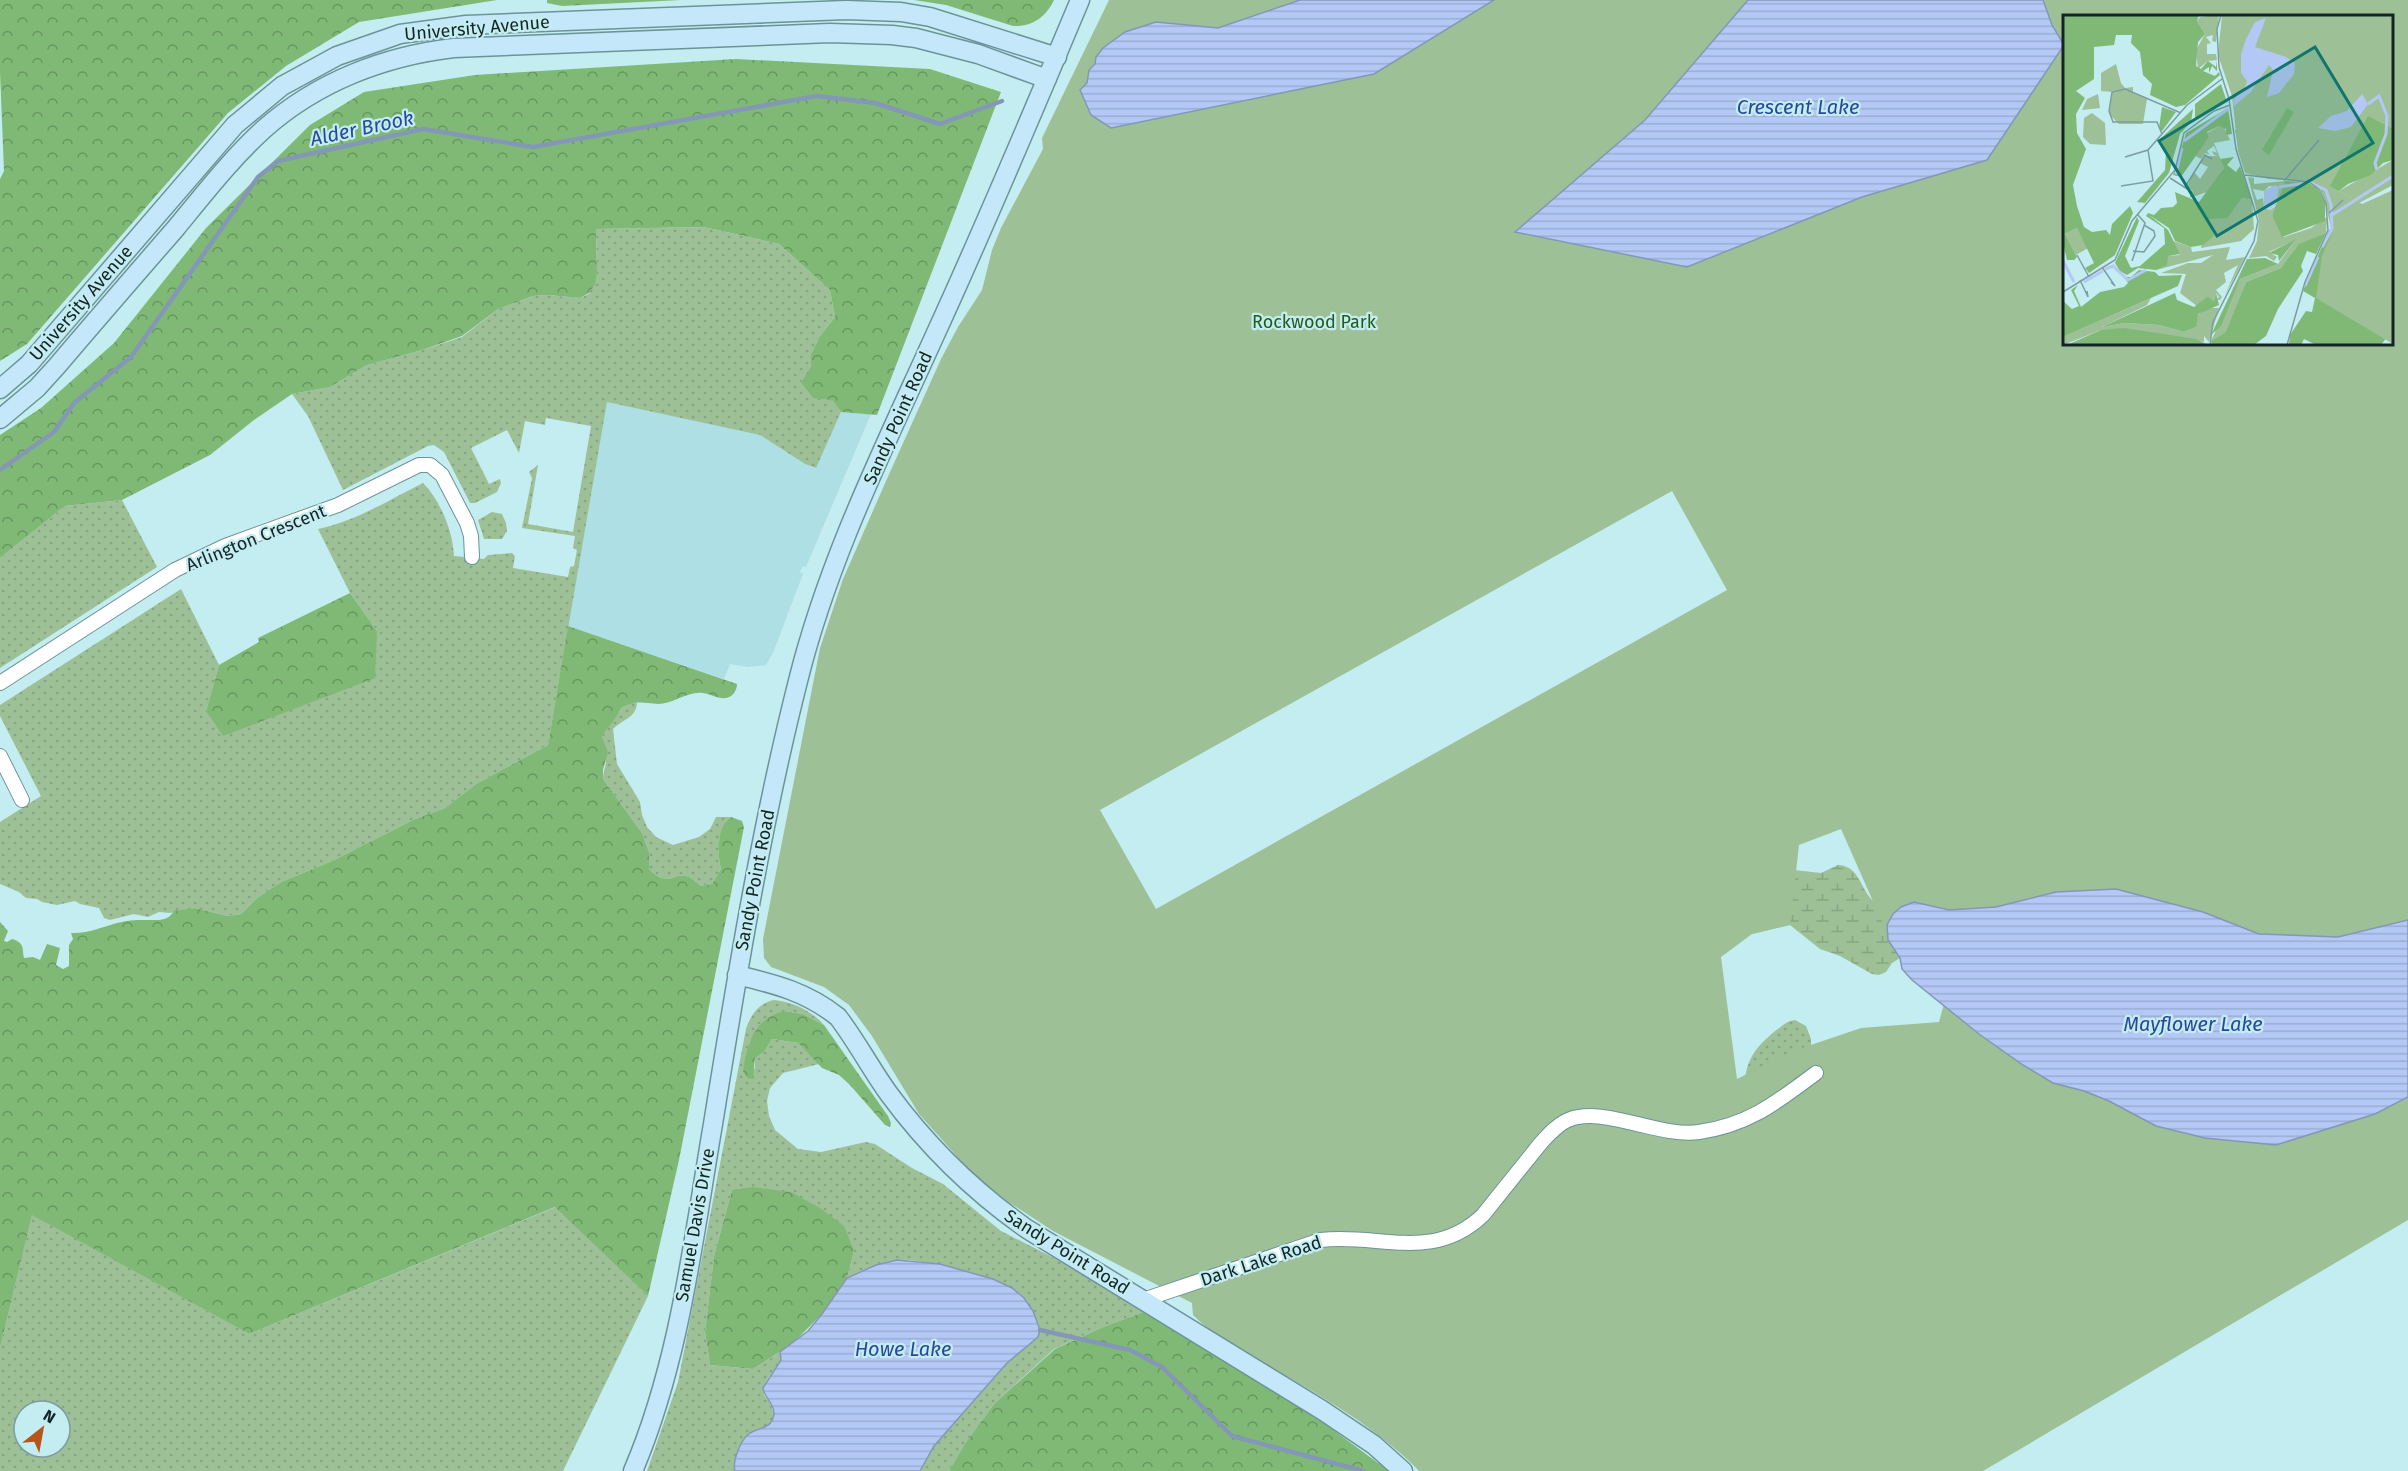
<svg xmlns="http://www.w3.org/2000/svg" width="2408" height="1471" font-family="'Fira Sans',sans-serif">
<defs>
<pattern id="grass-dots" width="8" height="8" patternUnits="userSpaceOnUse" patternTransform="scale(1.5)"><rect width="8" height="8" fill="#9dc097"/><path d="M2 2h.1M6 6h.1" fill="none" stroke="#86a582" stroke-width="1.8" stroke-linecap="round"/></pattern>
<pattern id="forest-crowns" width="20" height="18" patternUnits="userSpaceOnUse" patternTransform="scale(1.5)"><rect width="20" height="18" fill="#80b975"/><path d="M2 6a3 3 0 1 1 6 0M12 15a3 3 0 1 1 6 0" fill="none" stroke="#689660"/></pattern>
<pattern id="wetland-marsh" width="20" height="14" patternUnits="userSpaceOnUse" patternTransform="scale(1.5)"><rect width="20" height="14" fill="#9dc097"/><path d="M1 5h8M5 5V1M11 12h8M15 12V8" fill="none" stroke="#86a582"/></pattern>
<pattern id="water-rules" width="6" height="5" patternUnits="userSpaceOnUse" patternTransform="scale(1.5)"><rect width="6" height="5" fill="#b4c8f5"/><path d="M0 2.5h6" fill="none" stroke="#9aacd2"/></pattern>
</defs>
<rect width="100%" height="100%" fill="#c3edf1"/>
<!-- built -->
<path fill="#addfe4" d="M 607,401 L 760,435 L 805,464 L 815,468 L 841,412 L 871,414 L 806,567 L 803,566 L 800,572 L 803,574 L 773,653 L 766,665 L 748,667 L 730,664 L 724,679 L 568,626 Z"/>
<!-- grass -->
<path fill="url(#grass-dots)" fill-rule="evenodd" d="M 704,227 L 779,244 L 830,290 L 835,317 L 820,336 L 811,354 L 811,366 L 801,382 L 832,400 L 841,412 L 816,468 L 805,464 L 760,435 L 607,402 L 548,745 L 476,784 L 445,808 L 415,819 L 332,861 L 281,882 L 257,898 L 241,914 L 228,916 L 195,908 L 170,913 L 159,912 L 148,917 L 134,914 L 110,920 L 104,918 L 99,908 L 80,904 L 75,901 L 57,905 L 42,902 L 37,899 L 26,898 L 19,892 L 0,884 L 0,822 L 41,796 L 0,716 L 0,705 L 181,589 L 219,665 L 206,711 L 377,631 L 350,593 L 318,529 C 356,521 389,500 423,483 C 440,500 453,531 454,556 L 484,559 L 488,555 L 512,553 L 515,556 L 513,568 L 568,577 L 570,567 L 574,566 L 577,550 L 573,548 L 575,536 L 522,528 L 532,478 L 529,472 L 538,465 L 528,524 L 573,532 L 591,426 L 546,418 L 545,425 L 525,421 L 519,453 L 507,430 L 471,448 L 489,484 L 500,479 L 501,483 L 497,492 L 475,503 L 470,503 L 444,452 L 434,445 L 428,446 L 343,490 L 308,416 L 292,394 L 330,387 L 367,365 L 419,351 L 462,337 L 498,309 L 533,296 L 548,295 L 580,298 L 589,294 L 597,272 L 596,229 Z
M 122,500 L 157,567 L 0,668 L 0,558 L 65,506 Z
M 492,512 L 502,514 L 506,523 L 507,531 L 502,539 L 484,539 L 478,520 Z
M 629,703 L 637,703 C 636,718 623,719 613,729 L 617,764 L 640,802 L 642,815 L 647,827 L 656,837 L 673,845 L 699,837 L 710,829 L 716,817 L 731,817 C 718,823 717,856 721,869 L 712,884 L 701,886 C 697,883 693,879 689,877 C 673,870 670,890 649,869 L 649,852 L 642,833 L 603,779 C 603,772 606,767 606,760 C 606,751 599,741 604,732 C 609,722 618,719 621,708 Z
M 774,1000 C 793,1002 812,1011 824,1025 L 803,1014 L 785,1011 L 750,1041 L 743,1072 L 747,1078 L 755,1068 L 755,1058 L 764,1052 L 772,1039 L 798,1043 L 819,1064 L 783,1073 L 770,1088 L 767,1101 L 769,1116 L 775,1130 L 798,1149 L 821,1152 L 866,1142 L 875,1144 L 912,1168 L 943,1184 L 1001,1231 L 1064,1263 L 1144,1312 L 1103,1327 L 1054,1349 L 994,1404 L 964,1445 L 949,1471 L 920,1471 L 934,1446 L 1007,1363 L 1038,1337 C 1034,1326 1031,1308 1024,1298 C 1011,1279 922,1258 899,1260 C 882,1261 862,1270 847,1278 L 854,1251 L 732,1190 L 714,1256 L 705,1332 L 710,1365 L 753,1369 L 780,1352 L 781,1360 L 766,1381 L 764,1395 C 772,1405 780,1418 765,1428 C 759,1432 753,1431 748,1436 C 740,1444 738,1457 734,1467 L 735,1471 L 647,1471 L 678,1382 L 746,1029 C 751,1014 759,1003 774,1000 Z
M 1795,1020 L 1806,1026 L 1811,1039 L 1811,1048 L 1745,1079 C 1748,1057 1757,1046 1774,1032 C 1781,1027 1786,1021 1795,1020 Z
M 556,1207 L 648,1296 L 563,1471 L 0,1471 L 0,1348 L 32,1214 L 249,1334 ZM 24,1411 L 60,1411 L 60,1447 L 24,1447 Z"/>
<!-- forest -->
<path fill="url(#forest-crowns)" d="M 0,0 L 497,0 L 359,22 L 286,66 L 228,113 L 27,344 L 0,361 L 0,179 L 4,171 L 0,72 Z
M 547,0 L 681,0 L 562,6 L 547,3 Z
M 914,0 L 1054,0 C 1046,17 1032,27 1013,26 L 946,5 Z
M 736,59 L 930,69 L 1001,92 L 877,415 L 841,412 L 832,400 L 813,398 L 801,382 L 811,366 L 811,354 L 820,336 L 835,317 L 830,290 L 779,244 L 704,227 L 596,229 L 597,272 L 595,284 L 589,293 L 580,298 L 548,295 L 533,296 L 498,309 L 462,336 L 419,351 L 367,365 L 330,387 L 292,394 L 254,420 L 210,455 L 122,500 L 65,506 L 0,558 L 0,435 L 41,408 L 114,343 L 206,228 L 310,125 L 364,92 L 475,75 Z
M 350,593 L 377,631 L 375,678 L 223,736 L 206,711 L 219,665 L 259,642 L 258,638 Z
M 568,626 L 737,684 C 737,688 735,693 731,696 C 722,702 712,694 703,693 C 688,691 673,704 658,704 C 643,703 635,700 621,708 C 617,720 607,726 602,737 L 608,752 L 603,770 L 603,779 L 642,833 L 649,852 L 649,869 C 670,890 673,870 689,877 C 693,879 697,883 701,886 L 712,884 L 721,869 C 717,855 717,824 731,817 L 742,821 L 744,827 L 679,1160 L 648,1296 L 555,1207 L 249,1334 L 32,1215 L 0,1348 L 0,922 L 8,931 L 4,941 L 7,942 L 12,939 C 25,943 22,948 24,958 L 33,957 L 40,960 L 47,944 L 60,948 L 56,965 L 63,969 L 69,966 L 69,945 L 73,939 L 71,933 C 87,934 102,927 117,923 C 131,919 145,920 159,920 C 167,919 170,917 174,911 L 195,908 L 228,916 L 241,914 L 257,898 L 281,882 L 332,861 L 415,819 L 445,808 L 476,784 L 548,745 Z
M 785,1011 L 803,1014 L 824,1025 L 888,1116 L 891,1123 L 890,1127 L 885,1125 L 850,1085 L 839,1075 L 822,1068 L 798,1043 L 772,1039 L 764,1052 L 755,1058 L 753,1079 L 747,1078 L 743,1072 C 746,1045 755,1017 785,1011 Z
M 753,1187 L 791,1192 L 820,1208 L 844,1226 L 854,1251 L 847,1278 L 822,1314 L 792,1344 L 753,1369 L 710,1365 L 705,1332 L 714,1256 L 732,1190 Z
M 1144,1312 L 1321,1421 L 1389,1471 L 949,1471 L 964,1445 L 994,1404 L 1055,1349 L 1103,1327 Z"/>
<!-- wetland -->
<path fill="url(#wetland-marsh)" d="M 1838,865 C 1866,866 1858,903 1888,908 L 1888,940 L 1900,958 L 1892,963 L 1886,972 L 1879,975 L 1872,974 L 1840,956 L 1820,949 L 1790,925 L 1752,934 L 1776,868 L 1821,873 Z"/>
<!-- green -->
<path fill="#9dc097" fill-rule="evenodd" d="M 1109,0 L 2408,0 L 2408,1220 L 1983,1471 L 1419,1471 C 1375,1426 1319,1395 1265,1364 C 1240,1349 1213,1336 1193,1315 L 1192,1303 L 1053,1231 L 1007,1201 L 983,1182 L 961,1161 L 919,1114 L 872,1036 L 849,1005 L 824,987 L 771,967 L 764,958 L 763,939 L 820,648 L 843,579 L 890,472 L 941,359 L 958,327 L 982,290 L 992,250 L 1001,228 L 1043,149 L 1042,138 ZM 2064,16 L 2392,16 L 2392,344 L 2064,344 ZM 1672,491 L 1727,590 L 1156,909 L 1100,810 ZM 1841,829 L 1887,933 L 1888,940 L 1900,958 L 1902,969 L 1944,1004 L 1939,1022 L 1861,1028 L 1793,1051 L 1737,1079 L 1721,957 L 1752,934 L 1790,925 L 1799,845 Z"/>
<!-- water -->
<path fill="url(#water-rules)" stroke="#8497b7" stroke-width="1.5" d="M 1300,0 L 1494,0 L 1374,74 L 1111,128 L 1091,115 L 1080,90 L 1087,83 L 1089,70 L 1095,64 L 1096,57 L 1103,48 L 1125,32 L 1156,22 L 1218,28 Z
M 1748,0 L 2043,0 L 2052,25 L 2064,45 L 1987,160 L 1862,197 L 1687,267 L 1515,232 L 1645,120 Z
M 2116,889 L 2203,912 L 2259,934 L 2338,937 L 2408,920 L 2408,1097 L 2375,1114 L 2276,1145 L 2205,1138 L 2156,1126 L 2109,1101 L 2084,1091 L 2053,1083 L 2023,1065 L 1979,1034 L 1912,980 L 1902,969 L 1900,958 L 1888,940 L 1887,925 L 1893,914 L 1901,907 L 1914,902 L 1949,910 L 1996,907 L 2056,892 Z
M 897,1260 L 940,1264 L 993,1279 L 1012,1288 L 1024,1298 L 1033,1311 L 1040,1330 L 1038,1337 L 1007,1363 L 934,1446 L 920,1471 L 735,1471 C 732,1461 741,1439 750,1433 C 760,1427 772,1429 774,1414 C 775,1405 764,1397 763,1388 L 781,1360 L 780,1352 L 808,1331 L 822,1314 L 847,1278 L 876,1265 Z"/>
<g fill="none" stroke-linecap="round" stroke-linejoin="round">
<!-- stream -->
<path stroke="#8497b7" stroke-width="4.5" d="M 0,470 L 54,432 L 74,403 L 131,357 L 258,177 L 278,161 L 423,129 L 533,147 L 817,96 L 875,103 L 940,124 L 1002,101
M 1040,1330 L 1130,1350 L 1162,1367 L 1232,1436 L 1363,1471"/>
<!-- street casing -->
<g stroke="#6c9498" stroke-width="16">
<path id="street" d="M 0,683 L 175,570 L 225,546 L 338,505 L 419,465 L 430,465 L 442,475 L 467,523 L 471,536 L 472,557
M 0,756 L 22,800
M 1143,1300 L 1321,1240 C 1379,1233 1433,1263 1483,1215 L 1540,1144 C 1548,1135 1557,1125 1568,1120 C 1603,1105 1659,1138 1699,1132 C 1749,1125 1777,1102 1816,1073"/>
</g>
<!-- secondary casing -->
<g stroke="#6c9498" stroke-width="21">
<path id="secondary" d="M 0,389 L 29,364 L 235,125 L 282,86 L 337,56 L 400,34 L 466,25 L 846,10 L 901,12 L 930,17 L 1057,57
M 0,419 L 37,388 L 57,366 C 96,320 136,274 176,228 C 204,194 232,158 264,129 C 317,82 384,56 454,48 L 830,33 L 892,35 L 916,38 L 978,54 L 1047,79
M 737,975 C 775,984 807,992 838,1017 C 857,1042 871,1069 889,1094 C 928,1147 973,1191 1027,1229 L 1322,1410 L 1374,1445 L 1403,1471
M 633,1471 C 680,1361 693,1240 713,1124 C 737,975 761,827 798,681 C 828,560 884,448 935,335 C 986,224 1033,112 1080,0"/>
</g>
<!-- street -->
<use href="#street" stroke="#fff" stroke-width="14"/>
<!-- secondary -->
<use href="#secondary" stroke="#c4e8f9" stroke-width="18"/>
</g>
<g text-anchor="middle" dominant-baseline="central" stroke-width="4.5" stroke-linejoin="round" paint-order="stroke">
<!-- street labels -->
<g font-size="18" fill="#142426" stroke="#c3edf1">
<text transform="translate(477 28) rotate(-5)">University Avenue</text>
<text transform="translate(81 303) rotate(-49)">University Avenue</text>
<text transform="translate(898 418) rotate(-66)">Sandy Point Road</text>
<text transform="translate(256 538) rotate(-22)">Arlington Crescent</text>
<text transform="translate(755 880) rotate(-79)">Sandy Point Road</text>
<text transform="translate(695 1225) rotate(-80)">Samuel Davis Drive</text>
<text transform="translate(1067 1252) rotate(32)">Sandy Point Road</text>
<text transform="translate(1261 1261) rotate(-18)">Dark Lake Road</text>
</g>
<!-- park labels -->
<g font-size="18" fill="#255c1a" stroke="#c3edf1">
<text x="1314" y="322">Rockwood Park</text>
</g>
<!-- water labels -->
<g font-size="20" font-style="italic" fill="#29479b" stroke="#c3edf1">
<text x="1798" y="107">Crescent Lake</text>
<text transform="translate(362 128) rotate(-12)">Alder Brook</text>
<text x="2193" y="1024">Mayflower Lake</text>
<text x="903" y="1349">Howe Lake</text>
</g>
</g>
<!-- overview -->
<g transform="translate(2063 15)">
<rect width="330" height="330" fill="#c3edf1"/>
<path d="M 156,0 L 153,27 L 149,26 L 150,20 L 143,22 L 148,28 L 144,29 L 144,39 L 153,39 L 154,45 L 145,46 L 135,54 L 133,35 L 142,19 L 134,6 L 137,2 ZM 53,49 L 58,68 L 62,73 L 70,72 L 70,78 L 84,84 L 80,109 L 56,109 L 46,99 L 49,77 L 38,76 L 38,58 ZM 156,111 L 161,112 L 167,125 L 151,128 L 161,153 L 147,176 L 126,183 L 130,176 L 124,172 L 131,157 L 137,164 L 145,152 L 137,148 L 142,141 L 155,141 L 151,140 L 149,136 L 154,138 L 151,131 L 144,136 L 147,140 L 142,138 L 138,144 L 131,140 L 146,122 L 144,118 ZM 330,145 L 330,170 L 296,188 L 276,176 ZM 185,162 L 191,163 L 191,169 L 222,166 L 209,200 L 221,222 L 248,213 L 264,202 L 263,218 L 239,229 L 218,253 L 183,267 L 164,317 L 148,326 L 177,264 L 215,249 L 232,225 L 206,237 L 214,242 L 211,246 L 203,241 L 186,243 L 194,226 L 196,205 ZM 206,171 L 215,172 L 213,191 L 207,195 L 201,192 L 200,183 L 194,185 L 190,174 L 201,176 ZM 179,183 L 189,185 L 191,214 L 178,226 L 138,233 L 146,203 ZM 14,213 L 25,233 L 13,240 L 2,219 ZM 110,226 L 128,232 L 129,237 L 167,232 L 163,245 L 182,242 L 162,280 L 175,250 L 161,258 L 163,267 L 153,275 L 159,282 L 157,285 L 153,285 L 156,282 L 153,278 L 151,286 L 145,281 L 134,291 L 117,278 L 123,259 L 98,258 L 125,248 L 138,248 L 150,240 L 93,255 L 105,241 L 117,240 ZM 88,283 L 84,290 L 39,312 L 62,308 L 96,310 L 121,317 L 133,312 L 133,301 L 144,293 L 156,293 L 146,327 L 141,321 L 141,327 L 59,314 L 44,316 L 43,320 L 43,316 L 38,315 L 0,330 L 0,322 Z" fill="#9dc097" fill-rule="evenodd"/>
<path d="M 0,0 L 136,0 L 134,6 L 142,19 L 135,27 L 133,51 L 138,54 L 145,46 L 153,52 L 154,46 L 154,56 L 149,51 L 146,58 L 146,52 L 140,56 L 152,61 L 156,57 L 157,60 L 122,90 L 113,92 L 87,80 L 89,69 L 80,60 L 77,37 L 68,28 L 69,20 L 53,20 L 51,30 L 31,32 L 31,64 L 13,76 L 22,83 L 13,99 L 14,118 L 23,134 L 10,170 L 14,191 L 21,212 L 29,217 L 43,215 L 47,220 L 49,209 L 67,191 L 70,198 L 52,240 L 26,258 L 22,253 L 31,248 L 14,213 L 2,219 L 14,242 L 11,245 L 4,245 L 1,232 ZM 257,0 L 272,0 L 272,17 L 276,0 L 286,0 L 288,4 L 285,20 L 261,36 L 264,39 L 300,19 L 297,7 L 306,15 L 301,0 L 328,0 L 268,43 L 277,51 L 297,38 L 330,5 L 330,145 L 320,148 L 308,160 L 285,169 L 276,176 L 278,184 L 266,194 L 256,171 L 224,164 L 239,151 L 242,138 L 250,135 L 255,130 L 257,115 L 288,112 L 305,90 L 303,82 L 295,81 L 284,96 L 243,114 L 242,118 L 246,117 L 251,131 L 241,137 L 238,150 L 227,152 L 219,164 L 191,157 L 177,141 L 172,115 L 203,87 L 204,82 L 216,77 L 231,59 L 232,49 L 217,39 L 211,31 L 214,26 L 218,28 L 223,19 L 226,27 L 220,33 L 224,39 L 245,49 L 239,30 ZM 158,69 L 164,87 L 132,105 L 132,89 ZM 99,92 L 113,97 L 99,116 L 96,113 ZM 165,93 L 169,119 L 163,120 L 163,114 L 156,111 L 144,117 L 146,122 L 118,162 L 110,160 L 123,118 ZM 130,94 L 128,107 L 117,119 L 106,158 L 82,188 L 74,187 L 102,155 L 103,137 L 97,124 ZM 171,142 L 164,150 L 173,157 L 177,151 L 189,185 L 179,183 L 164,203 L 146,204 L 151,221 L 140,230 L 128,232 L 112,226 L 106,213 L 86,200 L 105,215 L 117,239 L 105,241 L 104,250 L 93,255 L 75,253 L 64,260 L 57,256 L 52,248 L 74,202 L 76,206 L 62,241 L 68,253 L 77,251 L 102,229 L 101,213 L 83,201 L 85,198 L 91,200 L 98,193 L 110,192 L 114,188 L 112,177 L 136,187 L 161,153 L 157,144 ZM 222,166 L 243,167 L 254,172 L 262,187 L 262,206 L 219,222 L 209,200 ZM 330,186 L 330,314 L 318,330 L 253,330 L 241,324 L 238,330 L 226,330 L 227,320 L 243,296 L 249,297 L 252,283 L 240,276 L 266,215 ZM 263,218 L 253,239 L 244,236 L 238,251 L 240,256 L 215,294 L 203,321 L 191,330 L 149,330 L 148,326 L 163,317 L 183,267 L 218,253 L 236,229 ZM 233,224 L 216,246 L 215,240 L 206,238 ZM 202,243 L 215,249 L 177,264 L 158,311 L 148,320 L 184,244 ZM 76,255 L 92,257 L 96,261 L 119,260 L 115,271 L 0,322 L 0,286 L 9,294 L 16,291 L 8,275 L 15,270 L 11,276 L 18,292 L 37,277 L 61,272 L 65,268 L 61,262 L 68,262 ZM 112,278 L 114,285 L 131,292 L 145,281 L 151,286 L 153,278 L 156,290 L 135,299 L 133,312 L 121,317 L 96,310 L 62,308 L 39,312 ZM 61,313 L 133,324 L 145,330 L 4,330 L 38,315 Z" fill="#80b975"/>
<path d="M 159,0 L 330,0 L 330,114 L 305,101 L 267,171 L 288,183 L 292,178 L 290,184 L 299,189 L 330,175 L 330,329 L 253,283 L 259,241 L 269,218 L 259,174 L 248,167 L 206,164 L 182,158 L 175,136 L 169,81 L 155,40 ZM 224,93 L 231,97 L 206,140 L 199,135 ZM 35,79 L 37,93 L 19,95 L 24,84 ZM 29,98 L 42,108 L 43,130 L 27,129 L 20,122 L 21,103 Z" fill="#9dc097" fill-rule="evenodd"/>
<path d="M 203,3 L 192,32 L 223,42 L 232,48 L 231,59 L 216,78 L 204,82 L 210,55 L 206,50 L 188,77 L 171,91 L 170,85 L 181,75 L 184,66 L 178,58 L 178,39 L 183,24 L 192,7 ZM 299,79 L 305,89 L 288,112 L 272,116 L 255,113 L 268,101 L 284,96 ZM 212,170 L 216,172 L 213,190 L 206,195 L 201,192 L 201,176 Z" fill="#b4c8f5"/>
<path fill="none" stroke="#b4c8f5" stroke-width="3" d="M 305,89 L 316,81 L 324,101 L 323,119 L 312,148 L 314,155M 121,126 L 165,94M 113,159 L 119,133M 246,167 L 263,175 L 268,190 L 269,214 L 259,232M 216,172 L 242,168M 269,200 L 330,161M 0,246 L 11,267M 42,254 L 50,251 L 65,265 L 83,255M 21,267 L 40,256M 242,271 L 255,242"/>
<path fill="none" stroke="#7d9da0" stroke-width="1.5" d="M 99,119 L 94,107 L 50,107 L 46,96 L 49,77 L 62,74 L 118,98M 62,142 L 85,135 L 124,90 L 159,64M 182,160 L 246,167 L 256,174 L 263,189 L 265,215 L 242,267 L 224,330M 107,163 L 129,177M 221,166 L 256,125M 58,171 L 90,166 L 85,135M 122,172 L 142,140 L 149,144M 266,198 L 280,185M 70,236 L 81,237 L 92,221 L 91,216 L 81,210M 14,240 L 26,262M 69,246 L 82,208 L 75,200M 39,252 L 52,271 L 48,267M 17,265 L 25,282 L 24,276M 0,277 L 52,245 L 69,206 L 112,155 L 121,118 L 151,96 L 167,90M 147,330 L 150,307 L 191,226 L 195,206 L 173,134 L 166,84 L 156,52 L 154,14 L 158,0"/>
<path fill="#0f766e" fill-opacity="0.15" stroke="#0f766e" stroke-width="3" d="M 252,32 L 310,128 L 154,221 L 96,126 Z"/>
<rect width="330" height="330" fill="none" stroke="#142426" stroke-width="3"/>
</g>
<!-- north arrow -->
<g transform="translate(42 1429) rotate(31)"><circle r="28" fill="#c3edf1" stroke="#7d9da0" stroke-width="1.5"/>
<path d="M0-4.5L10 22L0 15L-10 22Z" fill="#b65419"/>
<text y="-9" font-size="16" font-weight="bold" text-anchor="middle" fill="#142426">N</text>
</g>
</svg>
